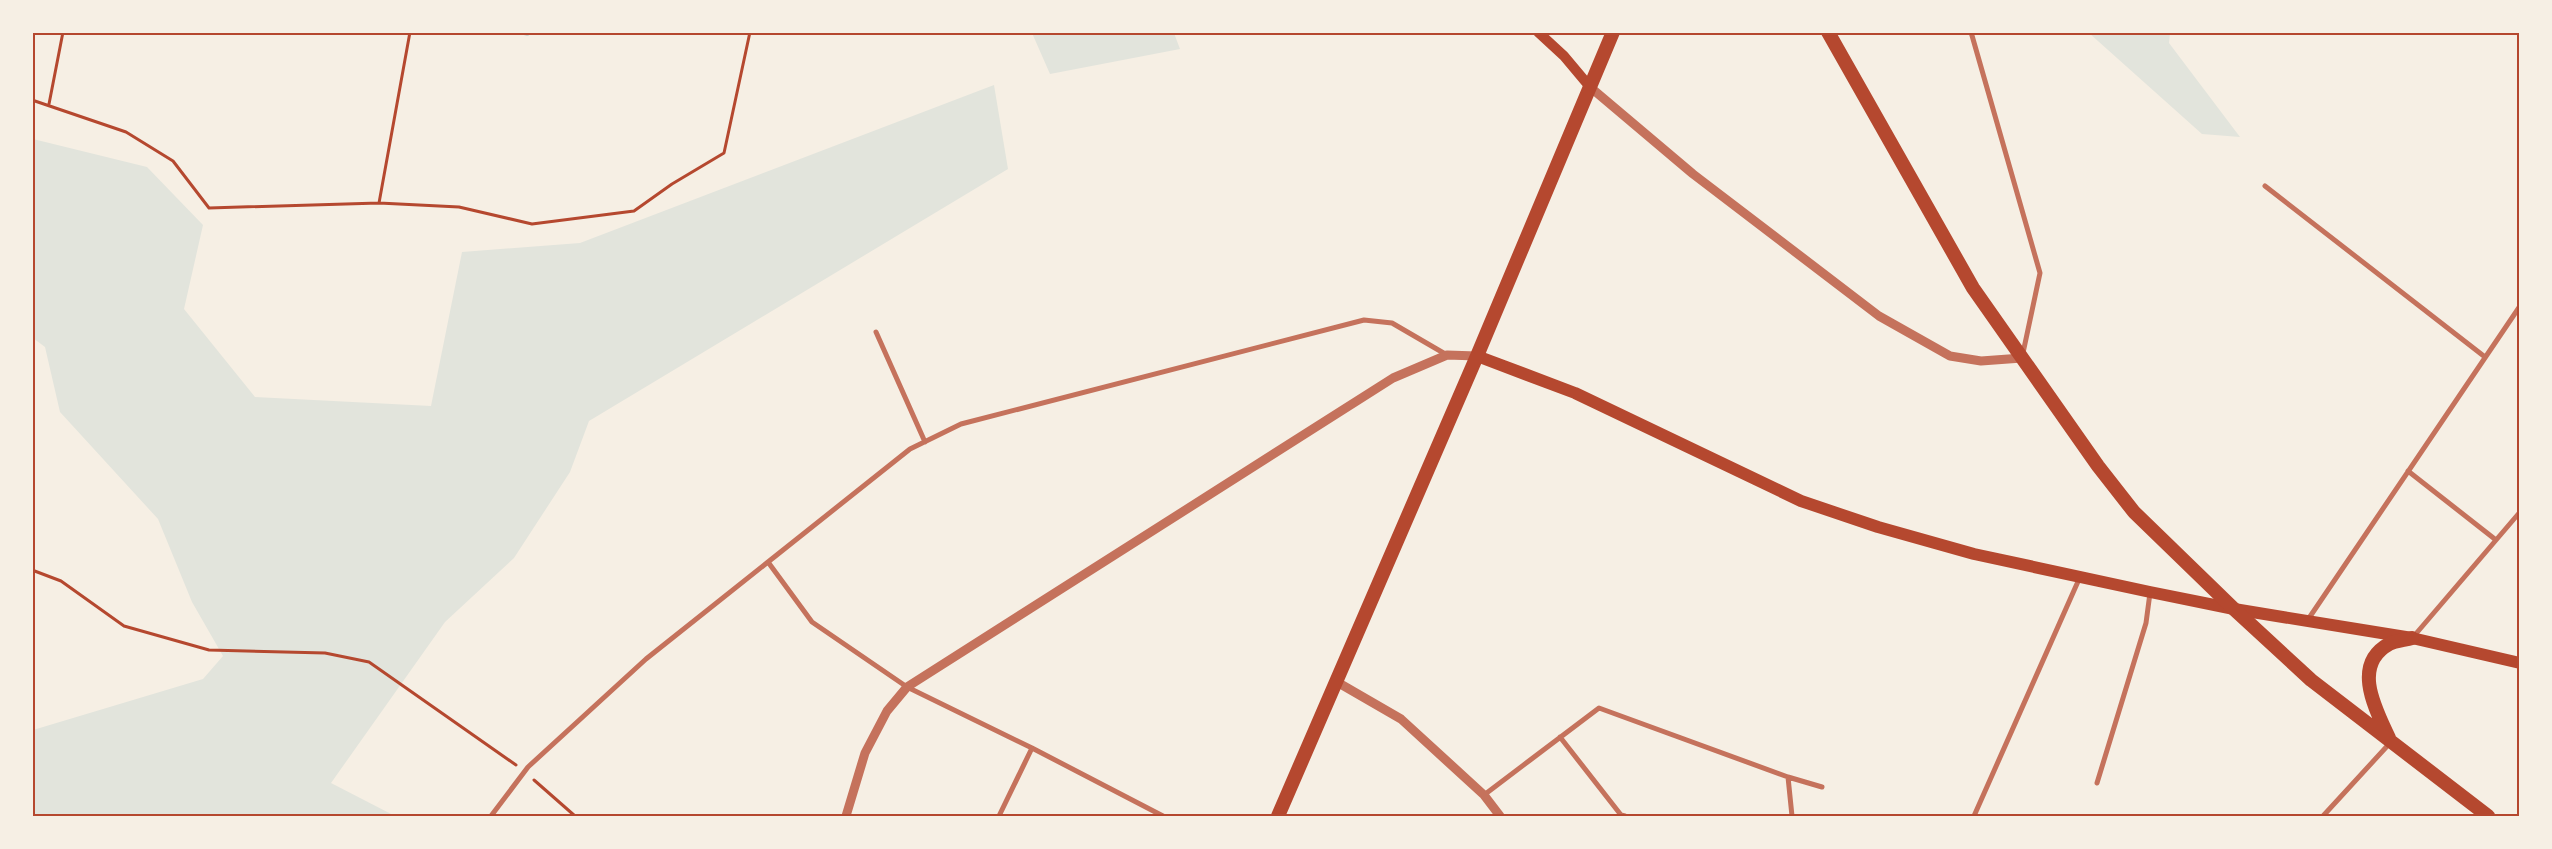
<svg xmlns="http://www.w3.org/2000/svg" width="2552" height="849" font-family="Jost,sans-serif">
<rect width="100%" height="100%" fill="#f6efe4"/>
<!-- green -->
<path fill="#e2e4dc" d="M 1032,33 L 1174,33 L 1180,49 L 1050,74 Z
M 2089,33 L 2170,33 L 2169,43 L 2240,137 L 2202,134 Z
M 994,85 L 1008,169 L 589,421 L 570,472 L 514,558 L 445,622 L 331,783 L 395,816 L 33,816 L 33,730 L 203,679 L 223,656 L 192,602 L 158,519 L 60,412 L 45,347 L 33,338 L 33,139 L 147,167 L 203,225 L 184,309 L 255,397 L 431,406 L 462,252 L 580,243 Z"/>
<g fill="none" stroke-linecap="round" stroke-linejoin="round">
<!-- stream -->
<path stroke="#c9d6d2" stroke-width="6" d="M 524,32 L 527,33"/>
<!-- path -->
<path stroke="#b5482f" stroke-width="3" d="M 32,100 L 126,132 L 173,161 L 209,208 L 379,203 L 459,207 L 532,224 L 634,211 L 672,184 L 724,153 L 750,32
M 49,104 L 63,32
M 379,203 L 410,32
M 32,570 L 61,581 L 124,626 L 209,650 L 325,653 L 369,662 L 516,765
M 534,780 L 575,816"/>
<!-- minor -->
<path stroke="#c5725c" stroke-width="5" d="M 1971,32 L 2040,273 L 2023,353
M 2265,186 L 2485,357
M 876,332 L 925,442
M 2408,471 L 2496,540
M 768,562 L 812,622 L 907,687 L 1032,748 L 1163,816
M 2307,621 L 2520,306
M 2414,636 L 2520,512
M 1560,737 L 1621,815 L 1625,816
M 1788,777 L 1792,816
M 2097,783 L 2146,623 L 2150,593
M 1484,795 L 1599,708 L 1788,777 L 1822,787
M 491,816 L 528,767 L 646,659 L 910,449 L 961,424 L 1364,320 L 1392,323 L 1447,355
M 999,816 L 1032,748
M 1974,816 L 2080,577
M 2323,816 L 2390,743"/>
<!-- tertiary -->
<path stroke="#c5725c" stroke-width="9" d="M 1590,87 L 1693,174 L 1879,316 L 1950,356 L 1981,361 L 2022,358
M 1337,682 L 1401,719 L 1484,795 L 1500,816
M 846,816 L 865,753 L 887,711 L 907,687 L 1393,378 L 1447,355 L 1477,356"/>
<!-- secondary -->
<path stroke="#b5482f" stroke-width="10" d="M 1538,32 L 1564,56 L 1590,87"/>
<!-- primary -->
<path stroke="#b5482f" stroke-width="12" d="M 1477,356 L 1575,393 L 1801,501 L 1878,527 L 1974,554 L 2150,592 L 2234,609 L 2412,638 L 2520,663"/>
<!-- trunk -->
<path stroke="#b5482f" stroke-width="14" d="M 1828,32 L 1973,288 L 2098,466 L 2134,512 L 2234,609 L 2311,680 L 2488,816
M 2389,738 C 2376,710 2351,665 2389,644 C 2395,641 2405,640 2412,638
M 1278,816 L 1477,356 L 1613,32"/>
</g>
<!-- border -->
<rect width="2552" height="849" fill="none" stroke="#f6efe4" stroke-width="68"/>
<rect x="34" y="34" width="2484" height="781" fill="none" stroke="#b5482f" stroke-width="2"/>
</svg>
